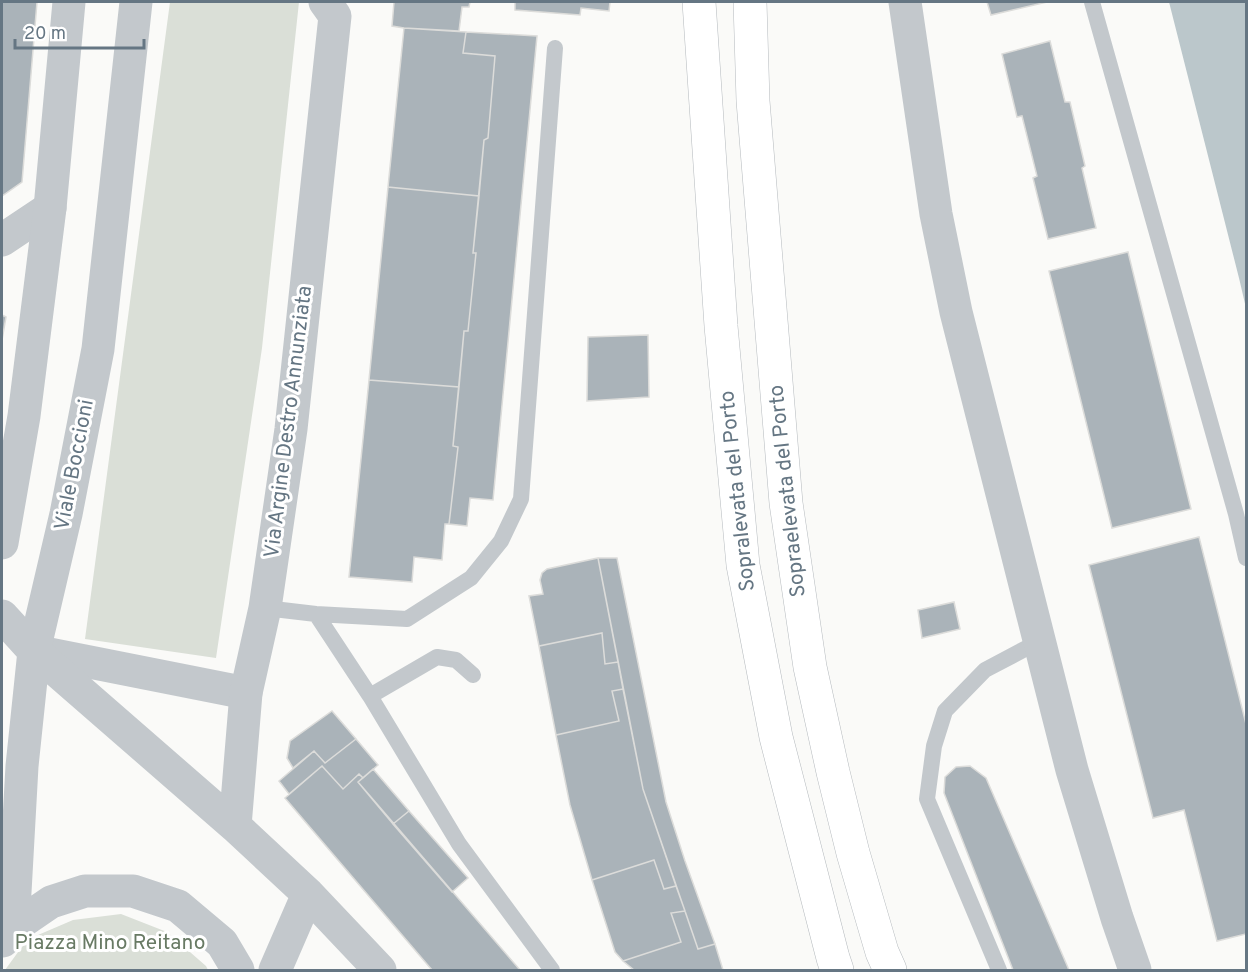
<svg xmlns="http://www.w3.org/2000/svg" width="1248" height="972" font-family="Overpass,sans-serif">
<rect width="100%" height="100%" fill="#fafaf8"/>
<!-- green -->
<path fill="#dadfd7" d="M 170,2 L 299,2 L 262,348 L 216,658 L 85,639 Z
M 121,914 L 167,932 L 206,966 L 208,970 L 5,970 L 21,948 L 31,938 L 73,920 Z"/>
<!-- water -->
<path fill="#bbc7cb" d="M 1169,2 L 1246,2 L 1246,308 L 1239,278 Z"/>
<!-- building -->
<path fill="#aab3b9" stroke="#dcdcda" stroke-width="1.5" d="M 2,2 L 37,2 L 22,182 L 2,196 Z
M 394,2 L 470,2 L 469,7 L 462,7 L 459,31 L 404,28 L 392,26 Z
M 515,2 L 610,2 L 609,11 L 581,8 L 580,15 L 515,10 Z
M 987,2 L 1047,2 L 991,15 Z
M 404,28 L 466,32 L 463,53 L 495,56 L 488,138 L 484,140 L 479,196 L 388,187 Z
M 466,32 L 537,36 L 493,500 L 470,498 L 467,526 L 449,524 L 458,447 L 453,446 L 464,331 L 468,331 L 476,253 L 473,253 L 484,140 L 488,138 L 495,56 L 463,53 Z
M 1050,41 L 1065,102 L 1070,102 L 1085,166 L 1082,168 L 1096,228 L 1048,239 L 1033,178 L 1037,176 L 1022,116 L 1017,117 L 1002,54 Z
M 388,187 L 479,196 L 473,253 L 476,253 L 468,331 L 464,331 L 459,387 L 369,380 Z
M 1128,252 L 1191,509 L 1112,528 L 1049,271 Z
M 2,315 L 6,317 L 2,340 Z
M 648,335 L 649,397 L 587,401 L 588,337 Z
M 369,380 L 459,387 L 453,446 L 458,447 L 449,524 L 445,524 L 442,560 L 414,557 L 412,582 L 349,577 Z
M 1199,537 L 1246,724 L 1246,934 L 1217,941 L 1184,810 L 1153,818 L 1089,565 Z
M 598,558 L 618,662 L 605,664 L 602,633 L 539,646 L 529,596 L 543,594 L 540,580 L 542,573 L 547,569 Z
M 598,558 L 617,558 L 666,802 L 685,861 L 715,944 L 698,949 L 643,789 Z
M 954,602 L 960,629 L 922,638 L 918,610 Z
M 602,633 L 605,664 L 618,662 L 623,689 L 612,691 L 619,721 L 556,735 L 539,646 Z
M 623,689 L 643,789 L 676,886 L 664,889 L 654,860 L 592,880 L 570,805 L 556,735 L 619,721 L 612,691 Z
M 332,711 L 356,739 L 325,763 L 314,751 L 293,768 L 287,758 L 290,741 Z
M 356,739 L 378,765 L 363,778 L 359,774 L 343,789 L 322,766 L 289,794 L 279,781 L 314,751 L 325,763 Z
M 322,766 L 343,789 L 359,774 L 363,778 L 358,782 L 520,970 L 432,970 L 285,798 Z
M 970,766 L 986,778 L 1069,970 L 1013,970 L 944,793 L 945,777 L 956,767 Z
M 373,769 L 409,811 L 393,824 L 358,782 Z
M 409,811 L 468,878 L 452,892 L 393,824 Z
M 654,860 L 664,889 L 676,886 L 685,911 L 671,913 L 681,942 L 623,961 L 615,952 L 592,880 Z
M 685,911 L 698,949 L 715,944 L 723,970 L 634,970 L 623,961 L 681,942 L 671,913 Z"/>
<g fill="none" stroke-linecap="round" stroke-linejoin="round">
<!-- primary casing -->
<g stroke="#b5babe" stroke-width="34">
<path id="primary" d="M 699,2 L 721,326 L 743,565 L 776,737 L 833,958 L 837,970
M 750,2 L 753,101 L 786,503 L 810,667 L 833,772 L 853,853 L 882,952 L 890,970"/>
</g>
<!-- service -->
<path stroke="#c3c8cc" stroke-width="16" d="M 1092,2 L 1236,514 L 1246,558
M 265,608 L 316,614 L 407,619 L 471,578 L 501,541 L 521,499 L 555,48
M 316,614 L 370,696 L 459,844 L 552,970
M 370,696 L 437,657 L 456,660 L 473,675
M 999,970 L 927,799 L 934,746 L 945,711 L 985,670 L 1040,641"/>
<!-- minor -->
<path stroke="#c3c8cc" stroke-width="33" d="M 905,2 L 936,214 L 956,312 L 1072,770 L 1117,918 L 1135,970
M 2,240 L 50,208
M 34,651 L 246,693"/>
<!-- tertiary -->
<path stroke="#c3c8cc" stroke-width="33" d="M 2,543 L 24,416 L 50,208 L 69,2
M 2,616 L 34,651 L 235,826 L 308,894 L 380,970
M 235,826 L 246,693 L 265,608 L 291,429 L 335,16 L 325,2
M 13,928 L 22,766 L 34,651 L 66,514 L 98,349 L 136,2
M 3,941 L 13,928 L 51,902 L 85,891 L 133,891 L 178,906 L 222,943 L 238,970
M 275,970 L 308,894"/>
<!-- primary -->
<use href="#primary" stroke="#fff" stroke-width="33"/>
</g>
<g text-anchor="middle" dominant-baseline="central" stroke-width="6" stroke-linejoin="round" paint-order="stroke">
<!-- street labels -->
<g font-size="21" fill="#657683" stroke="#fff">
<text transform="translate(289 422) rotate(-83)">Via Argine Destro Annunziata</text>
<text transform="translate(75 465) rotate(-79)">Viale Boccioni</text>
<text transform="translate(738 491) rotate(-96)">Sopralevata del Porto</text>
<text transform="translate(788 491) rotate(-96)">Sopraelevata del Porto</text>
</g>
<!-- park labels -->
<g font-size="21" fill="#687a64" stroke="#fff">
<text x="110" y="943">Piazza Mino Reitano</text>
</g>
</g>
<!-- border -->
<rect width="1248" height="972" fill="none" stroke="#657683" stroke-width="6"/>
<!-- scale -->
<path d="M15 39v9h129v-9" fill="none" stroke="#657683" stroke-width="3"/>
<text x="24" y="39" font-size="18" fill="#657683" stroke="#ffffff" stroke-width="4.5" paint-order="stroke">20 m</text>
</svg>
